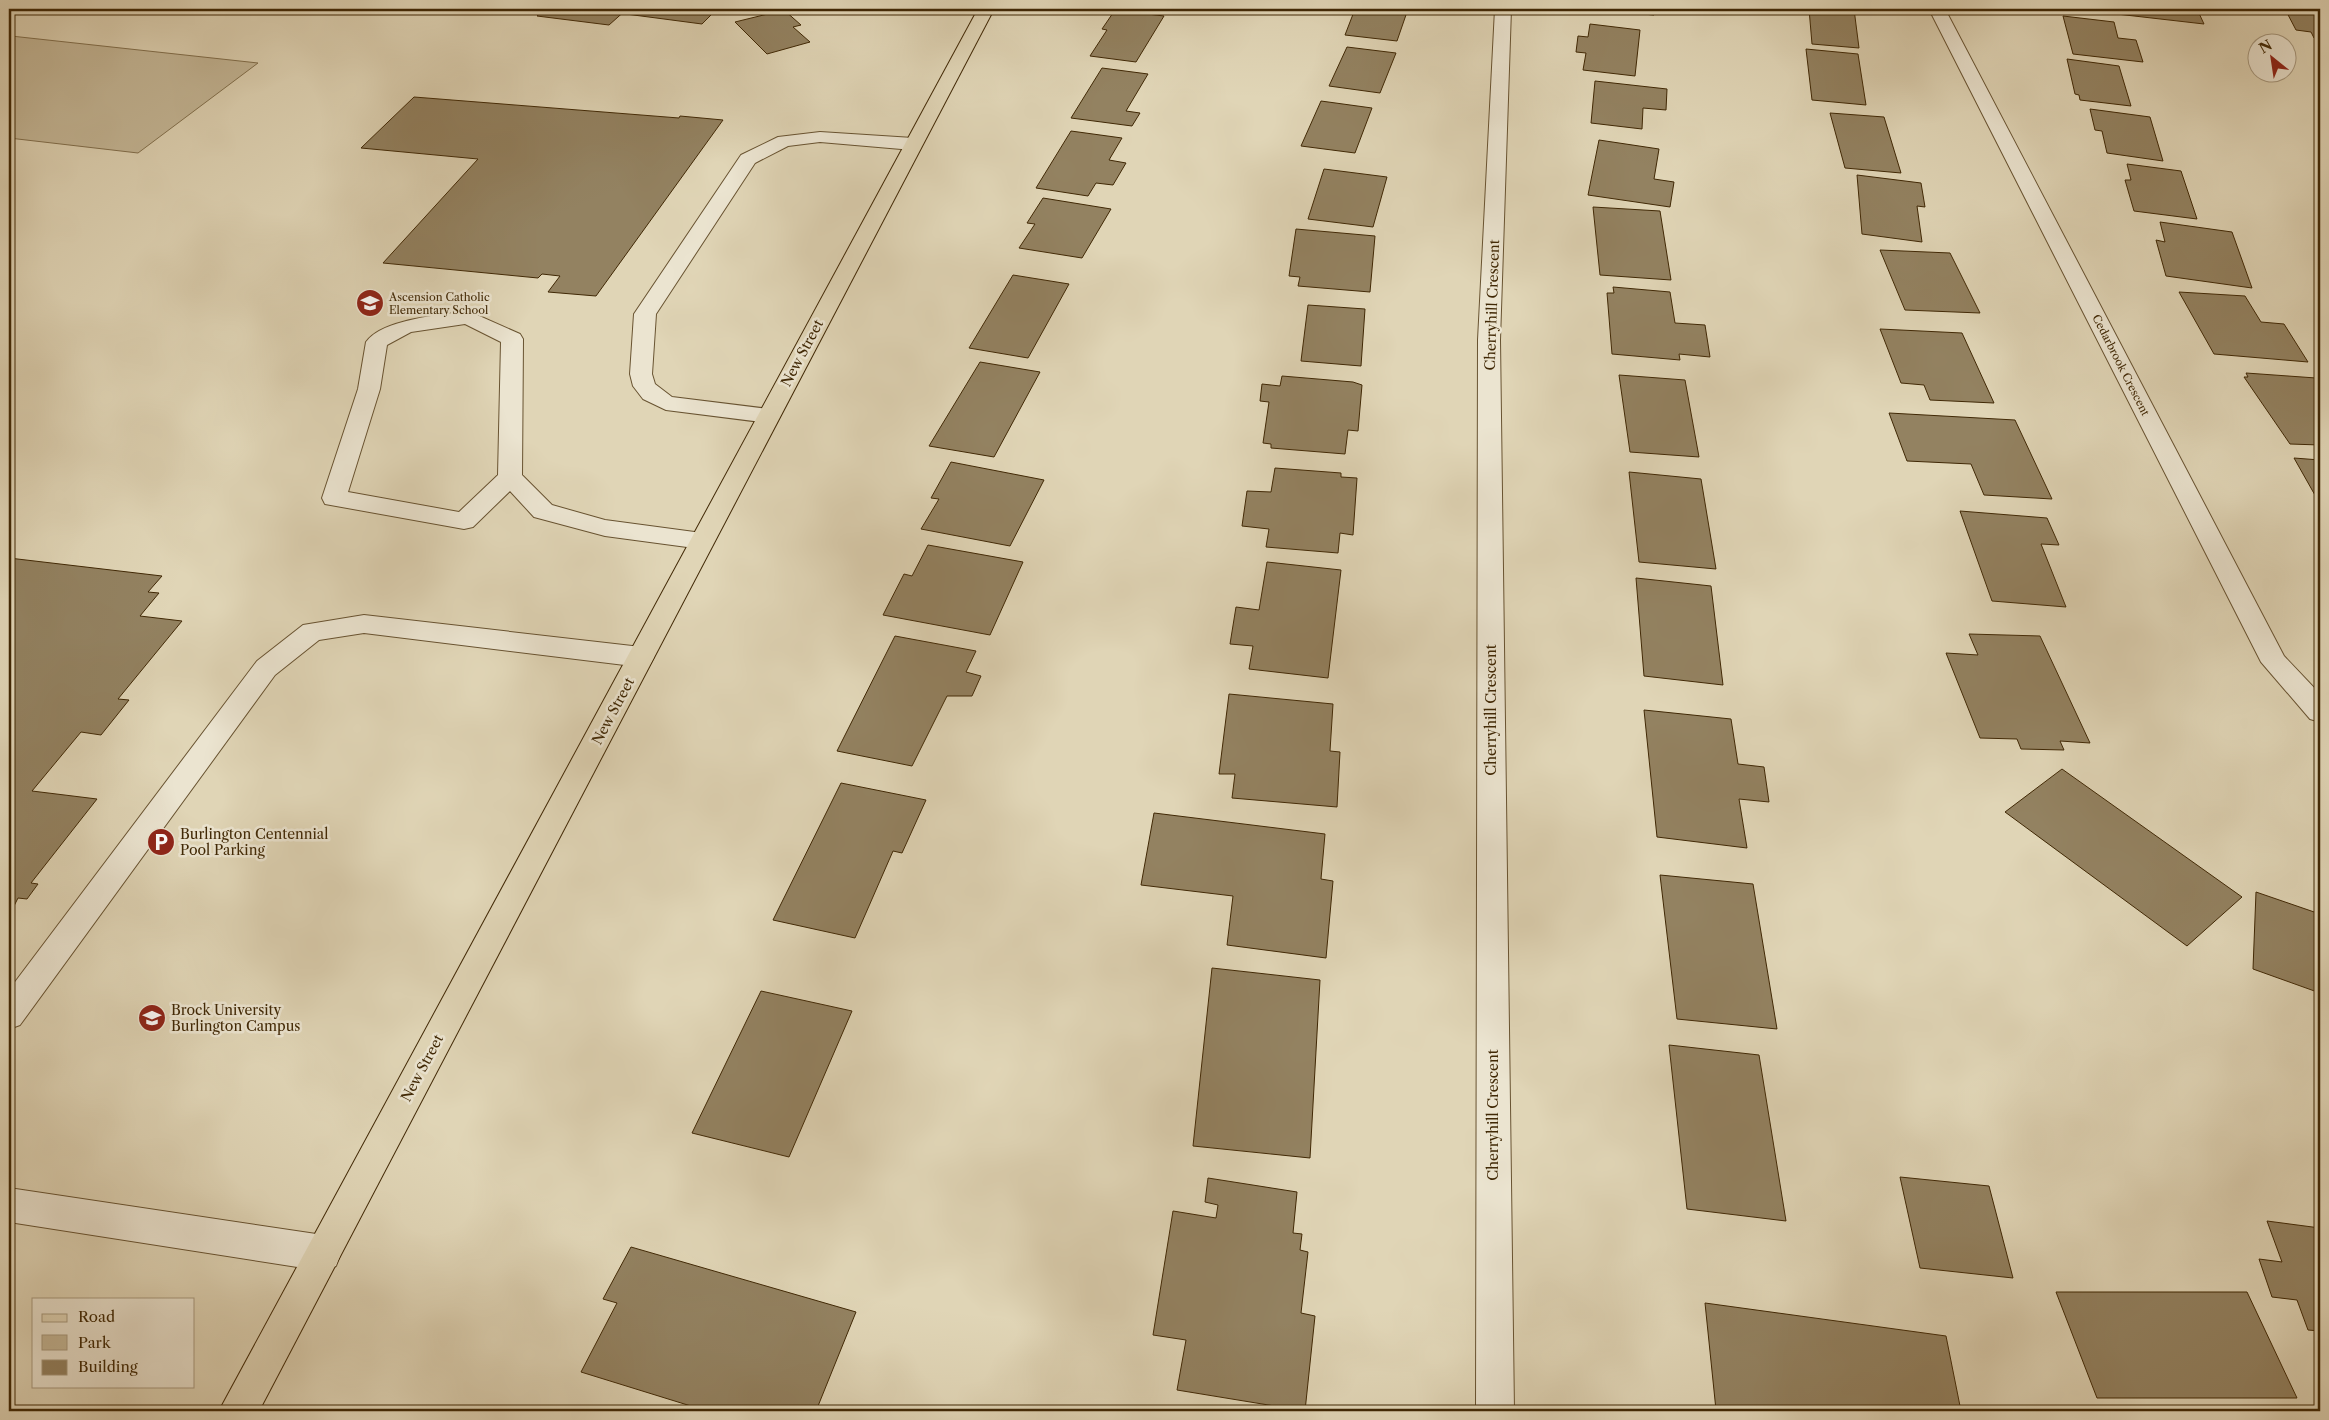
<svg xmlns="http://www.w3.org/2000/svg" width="2329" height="1420" font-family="'Libre Caslon Text',serif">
<rect width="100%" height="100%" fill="#e0d5b6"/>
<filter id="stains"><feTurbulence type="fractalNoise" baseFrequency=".004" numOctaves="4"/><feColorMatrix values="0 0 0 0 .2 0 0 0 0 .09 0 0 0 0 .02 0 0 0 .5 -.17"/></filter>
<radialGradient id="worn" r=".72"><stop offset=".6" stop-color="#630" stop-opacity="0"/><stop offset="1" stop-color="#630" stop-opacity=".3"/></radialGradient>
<!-- green -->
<path fill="#c5b898" stroke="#82704e" d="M 11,36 L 258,63 L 138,153 L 9,138 L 9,38 Z"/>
<!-- building -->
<path fill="#938261" stroke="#402805" d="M 545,9 L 627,9 L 609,25 L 537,16 Z
M 633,9 L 717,9 L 702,24 L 626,14 Z
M 1355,9 L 1408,9 L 1397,41 L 1345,35 Z
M 1608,9 L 1655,9 L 1654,15 L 1608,11 Z
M 1809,9 L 1854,9 L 1859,48 L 1812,44 Z
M 2073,9 L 2197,9 L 2204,24 Z
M 2285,9 L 2320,12 L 2320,39 L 2314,38 L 2311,32 L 2296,30 Z
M 784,10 L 801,25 L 793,27 L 810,42 L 767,54 L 735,22 Z
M 1115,10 L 1164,16 L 1136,62 L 1090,56 L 1107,30 L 1102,29 Z
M 2063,16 L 2114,22 L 2118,38 L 2136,40 L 2143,62 L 2073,54 Z
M 1590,24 L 1640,30 L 1635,76 L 1583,70 L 1586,53 L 1576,52 L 1578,36 L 1588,37 Z
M 1347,47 L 1396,53 L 1380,93 L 1329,86 Z
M 1806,49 L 1858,54 L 1866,105 L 1812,100 Z
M 2067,59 L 2119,66 L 2131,106 L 2080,100 L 2079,95 L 2075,94 Z
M 1102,68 L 1148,74 L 1126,111 L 1140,113 L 1132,126 L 1071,118 Z
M 1595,81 L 1667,89 L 1666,110 L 1643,108 L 1642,129 L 1591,123 Z
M 414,97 L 679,118 L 680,116 L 723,120 L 596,296 L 548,292 L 560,276 L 542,274 L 538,278 L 383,263 L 478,159 L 361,148 Z
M 1321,101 L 1372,108 L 1355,153 L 1301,146 Z
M 2090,109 L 2150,117 L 2163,161 L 2107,153 L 2102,131 L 2095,130 Z
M 1830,113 L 1884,117 L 1901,173 L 1845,168 Z
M 1071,131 L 1122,138 L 1109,160 L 1126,163 L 1113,185 L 1096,183 L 1088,196 L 1036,188 Z
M 1599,140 L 1659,149 L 1654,179 L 1674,182 L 1670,207 L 1588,195 Z
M 2127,164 L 2181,171 L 2197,219 L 2134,211 L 2125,180 L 2131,180 Z
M 1324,169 L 1387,177 L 1373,227 L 1308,219 Z
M 1857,175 L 1921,183 L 1925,207 L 1917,206 L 1922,242 L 1862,234 Z
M 1043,198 L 1111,209 L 1082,258 L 1019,248 L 1035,224 L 1027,223 Z
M 1593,207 L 1660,211 L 1671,280 L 1600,275 Z
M 2160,222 L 2232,232 L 2252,288 L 2166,276 L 2156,240 L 2165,242 Z
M 1296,229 L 1375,236 L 1370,292 L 1298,286 L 1300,277 L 1289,276 Z
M 1880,250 L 1950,253 L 1980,313 L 1905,310 Z
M 1013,275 L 1069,284 L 1028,358 L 969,348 Z
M 1613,287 L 1670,292 L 1675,323 L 1705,325 L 1710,357 L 1679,354 L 1680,360 L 1612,354 L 1607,293 L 1614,293 Z
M 2179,292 L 2245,296 L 2261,322 L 2284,324 L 2308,362 L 2214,354 Z
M 1308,305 L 1365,309 L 1361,366 L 1301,361 Z
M 1880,329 L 1962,333 L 1994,403 L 1930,400 L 1924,385 L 1901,383 Z
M 980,362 L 1040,372 L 994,457 L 929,446 Z
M 2246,373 L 2316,378 L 2320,385 L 2320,445 L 2290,444 L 2244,377 L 2248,377 Z
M 1619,375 L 1685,380 L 1699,457 L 1630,452 Z
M 1282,376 L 1353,382 L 1362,385 L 1358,431 L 1348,430 L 1345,454 L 1271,448 L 1271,444 L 1263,443 L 1269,402 L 1260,401 L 1262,384 L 1280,386 Z
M 1889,413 L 2015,420 L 2052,499 L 1984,495 L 1971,464 L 1907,461 Z
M 2294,458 L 2320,460 L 2320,504 Z
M 951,462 L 1044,480 L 1010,546 L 921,529 L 939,499 L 931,498 Z
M 1275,468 L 1341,473 L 1341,477 L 1357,478 L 1353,535 L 1340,533 L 1338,553 L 1266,547 L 1269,529 L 1242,526 L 1247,491 L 1271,492 Z
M 1629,472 L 1701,479 L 1716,569 L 1639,562 Z
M 1960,511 L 2047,518 L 2059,545 L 2041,544 L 2066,607 L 1992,601 Z
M 928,545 L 1023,562 L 990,635 L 883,615 L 904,574 L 912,576 Z
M 9,558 L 162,576 L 148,592 L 159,593 L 140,616 L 182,621 L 118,699 L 129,700 L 101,735 L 81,732 L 32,791 L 97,799 L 31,883 L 38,884 L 27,899 L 18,898 L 9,916 Z
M 1267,562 L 1341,570 L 1328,678 L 1249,669 L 1253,646 L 1230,644 L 1236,607 L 1259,610 Z
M 1636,578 L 1711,586 L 1723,685 L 1644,676 Z
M 1969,634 L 2040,636 L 2090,743 L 2060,741 L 2064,750 L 2021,749 L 2017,739 L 1980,738 L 1946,653 L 1978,655 Z
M 895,636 L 976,651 L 966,672 L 981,676 L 972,696 L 947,696 L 912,766 L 837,751 Z
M 1229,694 L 1333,704 L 1330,751 L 1340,752 L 1337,807 L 1232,798 L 1235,774 L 1219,774 Z
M 1644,710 L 1731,719 L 1738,764 L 1764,767 L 1769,802 L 1739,799 L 1747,848 L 1657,837 Z
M 2062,769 L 2242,897 L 2187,946 L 2005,812 Z
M 841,783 L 926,800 L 902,853 L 893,851 L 855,938 L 773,920 Z
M 1154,813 L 1325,834 L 1321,879 L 1333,881 L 1326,958 L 1227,945 L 1233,896 L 1141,885 Z
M 1660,875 L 1753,884 L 1777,1029 L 1677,1019 Z
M 2256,892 L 2320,914 L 2320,993 L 2253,969 Z
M 1212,968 L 1320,980 L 1310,1158 L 1193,1146 Z
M 761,991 L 852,1011 L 789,1157 L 692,1133 Z
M 1669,1045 L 1759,1055 L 1786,1221 L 1687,1209 Z
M 1900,1177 L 1989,1186 L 2013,1278 L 1920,1268 Z
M 1208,1178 L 1297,1192 L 1293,1233 L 1302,1234 L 1300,1250 L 1308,1252 L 1301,1313 L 1315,1316 L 1305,1411 L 1177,1390 L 1186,1340 L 1153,1335 L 1173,1211 L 1216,1218 L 1218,1205 L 1205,1202 Z
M 2267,1221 L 2320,1228 L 2320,1331 L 2308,1330 L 2297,1300 L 2272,1297 L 2259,1259 L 2282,1262 Z
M 631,1247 L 856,1312 L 816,1411 L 707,1411 L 581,1372 L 617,1303 L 603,1299 Z
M 2056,1292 L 2247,1292 L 2297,1398 L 2097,1398 Z
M 1705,1303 L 1946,1336 L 1961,1411 L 1716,1410 Z"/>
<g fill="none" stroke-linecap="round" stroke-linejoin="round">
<!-- minor casing -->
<g stroke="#685331" stroke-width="2">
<path id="minor" d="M 1495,9 L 1511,9 L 1500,340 L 1514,1411 L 1476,1411 L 1478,340 Z
M 1929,9 L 1945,9 L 2284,656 L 2320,694 L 2320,722 L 2310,719 L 2261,662 Z
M 820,132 L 913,138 L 919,140 L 922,144 L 919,148 L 913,150 L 820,142 L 788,146 L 755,163 L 656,314 L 652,374 L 655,384 L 672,397 L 769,409 L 777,411 L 780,416 L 777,421 L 769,423 L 666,410 L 643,399 L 633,386 L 630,374 L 634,314 L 741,155 L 778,137 Z
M 468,311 L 520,334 L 523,339 L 522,475 L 552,505 L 605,520 L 702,533 L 711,535 L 714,541 L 711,547 L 702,549 L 605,536 L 534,517 L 510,491 L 473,527 L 464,529 L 325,504 L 322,498 L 358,389 L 366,342 C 382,319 441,315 468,311 ZM 465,324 L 501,342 L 498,475 L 459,512 L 348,492 L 380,389 L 387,345 L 411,332 Z
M 364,615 L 641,647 L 650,650 L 654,657 L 650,664 L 641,667 L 364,633 L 319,640 L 275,675 L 20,1025 L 9,1029 L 9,990 L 257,661 L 303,625 Z
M 9,1188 L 323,1235 L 336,1240 L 341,1253 L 336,1266 L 323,1271 L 9,1222 Z"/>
</g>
<!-- major casing -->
<g stroke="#402805" stroke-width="2">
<path id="major" d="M 978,9 L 994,9 L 259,1411 L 219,1411 Z"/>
</g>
<!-- minor -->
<use href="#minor" fill="#ebe4d0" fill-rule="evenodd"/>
<!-- major -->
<use href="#major" fill="#e0d5b6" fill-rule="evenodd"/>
</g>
<!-- icons -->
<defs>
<g id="school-disc" transform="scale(1.4375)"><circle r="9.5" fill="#8f2418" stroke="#ebe4d0"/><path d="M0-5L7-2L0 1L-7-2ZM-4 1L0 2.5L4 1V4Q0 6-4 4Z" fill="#fff"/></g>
<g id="parking-disc" transform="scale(1.4375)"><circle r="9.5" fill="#8f2418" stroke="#ebe4d0"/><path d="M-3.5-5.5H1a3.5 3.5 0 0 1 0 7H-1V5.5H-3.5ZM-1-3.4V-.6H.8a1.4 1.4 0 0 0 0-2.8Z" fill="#fff"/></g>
<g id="university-disc" transform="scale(1.4375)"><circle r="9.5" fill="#8f2418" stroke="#ebe4d0"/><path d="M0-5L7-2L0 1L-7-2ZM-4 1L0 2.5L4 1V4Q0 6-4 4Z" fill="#fff"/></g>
</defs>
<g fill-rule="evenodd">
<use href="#school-disc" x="370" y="303"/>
<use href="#parking-disc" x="161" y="842"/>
<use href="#university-disc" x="152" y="1018"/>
</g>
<g text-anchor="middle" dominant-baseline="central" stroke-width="5" stroke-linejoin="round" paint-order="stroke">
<!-- far-poi labels -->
<g font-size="11" fill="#402805" stroke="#ebe4d0" text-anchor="start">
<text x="389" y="297">Ascension Catholic<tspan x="389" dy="13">Elementary School</tspan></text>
</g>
<!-- far-street labels -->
<g font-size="11" fill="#402805" stroke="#ebe4d0">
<text transform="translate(2121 365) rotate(63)">Cedarbrook Crescent</text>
</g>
<!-- street labels -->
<g font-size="14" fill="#402805" stroke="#ebe4d0">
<text transform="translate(1492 305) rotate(-88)">Cherryhill Crescent</text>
<text transform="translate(802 353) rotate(-62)">New Street</text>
<text transform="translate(1491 710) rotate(-90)">Cherryhill Crescent</text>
<text transform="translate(613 711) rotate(-62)">New Street</text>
<text transform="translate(422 1068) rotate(-62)">New Street</text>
<text transform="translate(1493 1115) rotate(-90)">Cherryhill Crescent</text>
</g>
<!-- poi labels -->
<g font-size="14" fill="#402805" stroke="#ebe4d0" text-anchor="start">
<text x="180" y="834">Burlington Centennial<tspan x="180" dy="16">Pool Parking</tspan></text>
<text x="171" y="1010">Brock University<tspan x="171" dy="16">Burlington Campus</tspan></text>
</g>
</g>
<!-- margin -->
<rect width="2329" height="1420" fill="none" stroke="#e0d5b6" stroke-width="30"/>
<rect x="10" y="10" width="2309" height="1400" fill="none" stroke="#402805" stroke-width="2.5"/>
<rect x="15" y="15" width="2299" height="1390" fill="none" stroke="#402805"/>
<!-- legend -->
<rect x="32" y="1298" width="162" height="90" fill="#ebe4d0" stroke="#a7997f"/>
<rect x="42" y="1314" width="25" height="8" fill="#e0d5b6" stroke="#a7997f"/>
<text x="78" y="1322" font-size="15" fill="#402805">Road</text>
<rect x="42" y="1335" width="25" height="15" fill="#c5b898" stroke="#a7997f"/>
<text x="78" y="1348" font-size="15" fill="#402805">Park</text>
<rect x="42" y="1360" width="25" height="15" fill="#938261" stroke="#a7997f"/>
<text x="78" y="1372" font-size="15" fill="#402805">Building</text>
<!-- north arrow -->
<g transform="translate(2272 58) rotate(330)"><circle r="24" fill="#ebe4d0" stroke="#a7997f"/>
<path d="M0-4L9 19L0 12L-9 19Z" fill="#8f2418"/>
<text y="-8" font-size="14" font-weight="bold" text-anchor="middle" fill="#402805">N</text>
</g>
<rect width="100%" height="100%" filter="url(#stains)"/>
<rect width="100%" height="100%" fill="url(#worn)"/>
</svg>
